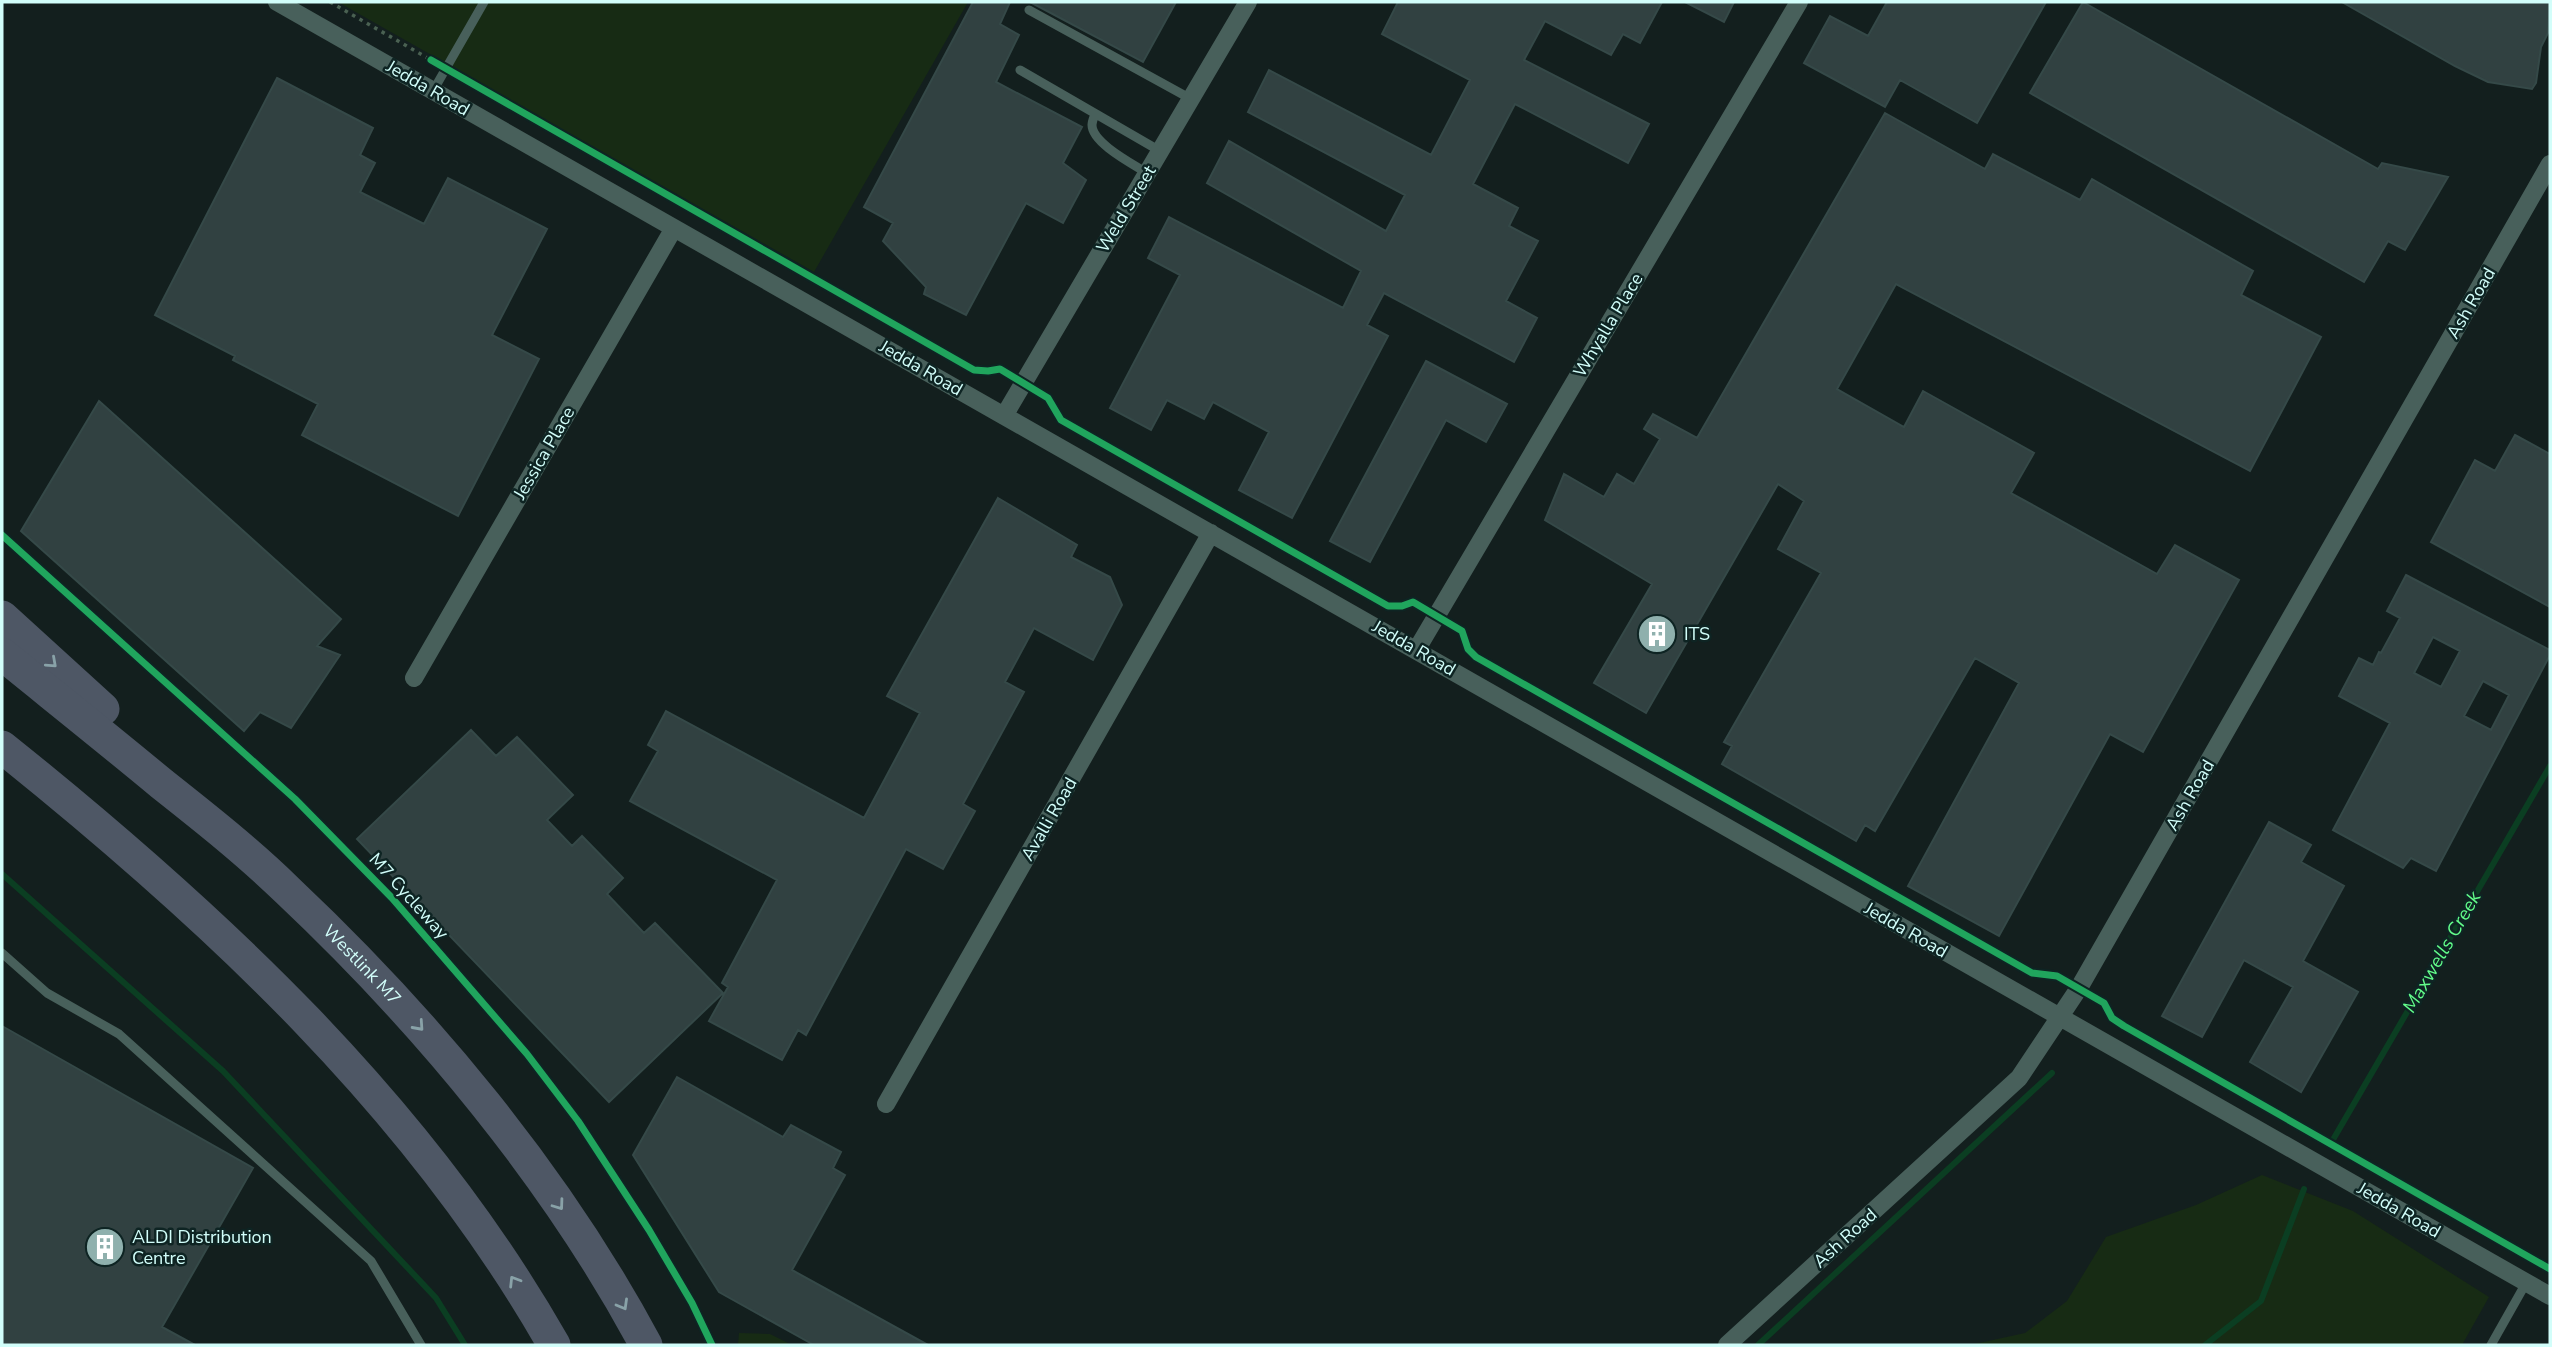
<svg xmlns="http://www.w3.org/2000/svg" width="2552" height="1347" font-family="'Nunito Sans',sans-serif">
<rect width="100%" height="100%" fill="#131f1e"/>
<!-- green -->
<path fill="#172b14" d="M 338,2 L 968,2 L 814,272 Z
M 2262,1175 L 2353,1211 L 2489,1297 L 2462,1345 L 1970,1345 L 2025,1333 L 2067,1301 L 2106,1237 L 2196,1205 Z
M 739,1333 L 770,1334 L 792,1345 L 738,1345 Z"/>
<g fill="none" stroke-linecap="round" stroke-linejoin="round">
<!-- stream -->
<path stroke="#0b3e22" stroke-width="6" d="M 2,874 L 223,1071 L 436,1298 L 465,1345
M 2334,1138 L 2550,766
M 1758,1345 L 2052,1073
M 2205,1345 L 2261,1301 L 2304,1189"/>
</g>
<!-- building -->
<path fill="#314141" stroke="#354948" stroke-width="2" fill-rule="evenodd" d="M 973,2 L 1010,2 L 1000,24 L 1019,35 L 996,82 L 1082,127 L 1063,163 L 1086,180 L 1063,223 L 1026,203 L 966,315 L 924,294 L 926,287 L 883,241 L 893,223 L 864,207 Z
M 1030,2 L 1176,2 L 1143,62 Z
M 1398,2 L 1662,2 L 1640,43 L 1623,34 L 1611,55 L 1545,21 L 1524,60 L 1649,124 L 1628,163 L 1515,104 L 1473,184 L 1518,208 L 1509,226 L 1538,241 L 1506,301 L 1537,318 L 1514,362 L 1384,293 L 1367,325 L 1388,336 L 1292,518 L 1239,490 L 1269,432 L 1213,402 L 1204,419 L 1167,400 L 1151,430 L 1110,408 L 1180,275 L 1148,258 L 1169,217 L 1343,308 L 1361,271 L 1207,183 L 1229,141 L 1386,231 L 1405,195 L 1248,112 L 1269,70 L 1431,155 L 1470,80 L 1382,34 Z
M 1685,2 L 1734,2 L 1724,22 Z
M 1887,2 L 2046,2 L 1977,123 L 1900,80 L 1885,107 L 1804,63 L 1830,16 L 1868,36 Z
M 2083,2 L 2378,169 L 2382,163 L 2448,177 L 2405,250 L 2388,241 L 2364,282 L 2030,93 Z
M 2342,2 L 2550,2 L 2548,33 L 2541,47 L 2536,83 L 2532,89 L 2488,82 L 2455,66 Z
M 277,78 L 373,128 L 360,155 L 375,163 L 360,192 L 424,224 L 448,178 L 547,229 L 492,335 L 539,359 L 458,516 L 302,435 L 318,404 L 233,360 L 235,356 L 155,315 Z
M 1885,113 L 1985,169 L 1993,154 L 2080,200 L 2092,179 L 2253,271 L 2241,295 L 2321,337 L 2250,471 L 1896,284 L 1837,389 L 1904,427 L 1923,391 L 2034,453 L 2011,493 L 2157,574 L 2175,545 L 2239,580 L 2143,752 L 2110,734 L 1999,936 L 1908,886 L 2019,683 L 1975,658 L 1875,831 L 1865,825 L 1856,841 L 1722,764 L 1732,746 L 1724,742 L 1821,573 L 1778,549 L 1804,501 L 1778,484 L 1646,713 L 1594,683 L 1652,584 L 1545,520 L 1564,474 L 1604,497 L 1617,474 L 1634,484 L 1660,439 L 1644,429 L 1653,414 L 1697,438 Z
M 1426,361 L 1507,404 L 1486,442 L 1446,420 L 1370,562 L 1330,541 Z
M 99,401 L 341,619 L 317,646 L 340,655 L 291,728 L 260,712 L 244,731 L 21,531 Z
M 2515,435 L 2550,454 L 2550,607 L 2431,542 L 2475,460 L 2495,471 Z
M 998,498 L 1077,545 L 1071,557 L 1110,577 L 1122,605 L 1093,660 L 1034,628 L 1005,682 L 1024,692 L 963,804 L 975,811 L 943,869 L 906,849 L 806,1035 L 798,1030 L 782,1060 L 709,1021 L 728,987 L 722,983 L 777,880 L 630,801 L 658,751 L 648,745 L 666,711 L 864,818 L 920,713 L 887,696 Z
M 2406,575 L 2550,650 L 2550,655 L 2436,871 L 2411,858 L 2403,868 L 2333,830 L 2390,723 L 2339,696 L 2359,658 L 2373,665 L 2379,652 L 2381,653 L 2400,618 L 2387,611 ZM 2433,637 L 2460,651 L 2441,687 L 2414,673 ZM 2483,681 L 2509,695 L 2491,730 L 2464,716 Z
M 471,730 L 496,756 L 517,737 L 573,795 L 547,820 L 572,846 L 582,836 L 623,878 L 607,894 L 644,933 L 655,923 L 723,993 L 609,1102 L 357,839 Z
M 2269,822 L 2311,845 L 2301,862 L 2344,886 L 2303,961 L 2358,992 L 2301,1092 L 2250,1062 L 2293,987 L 2244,960 L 2202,1037 L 2162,1016 Z
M 2,1026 L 253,1168 L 162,1327 L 195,1345 L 2,1345 Z
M 677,1077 L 783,1137 L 791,1125 L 841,1152 L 833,1168 L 845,1175 L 792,1270 L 928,1345 L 814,1345 L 719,1292 L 633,1155 Z"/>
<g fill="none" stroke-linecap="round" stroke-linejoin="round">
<!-- path -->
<path stroke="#4a6152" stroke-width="3.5" stroke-dasharray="3.5 5" stroke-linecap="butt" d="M 330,2 L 431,60"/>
<!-- service -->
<path stroke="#48605b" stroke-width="9" d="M 1029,10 L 1191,99
M 1020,70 L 1160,151
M 433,91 L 484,2
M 1095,114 C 1094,117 1092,121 1092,125 C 1092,143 1133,164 1147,173
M 2,953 L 47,993 L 119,1034 L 371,1261 L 421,1345
M 2491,1345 L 2526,1283"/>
<!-- minor -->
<path stroke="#48605b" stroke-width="18" d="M 277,2 L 2550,1296
M 1004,416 L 1248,2
M 1417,649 L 1799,2
M 414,678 L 674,228
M 886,1104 L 1211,533
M 1727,1345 L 2019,1078 L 2079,988 L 2550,164"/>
<!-- motorway -->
<g stroke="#4e5765" stroke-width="33">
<path d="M 2,617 L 103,709"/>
<path id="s1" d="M 2,654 C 55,697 109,740 162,784 C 205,818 248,852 287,890 C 426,1021 556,1177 646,1345"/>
<path d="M 2,747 C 214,917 419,1107 554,1345"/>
</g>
<!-- cycleway casing -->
<g stroke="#0e2423" stroke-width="11">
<path id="cycleway" d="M 431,60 L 974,370 L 988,371 L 1000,369 L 1048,398 L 1061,420 L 1388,606 L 1402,606 L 1413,602 L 1462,631 L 1468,649 L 1476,657 L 2032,973 L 2057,976 L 2104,1003 L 2112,1018 L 2124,1026 L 2550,1269
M 2,535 L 295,799 L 392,898 L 527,1054 L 578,1121 L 649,1230 L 692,1303 L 712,1345"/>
</g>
<!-- cycleway -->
<use href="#cycleway" stroke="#20a55d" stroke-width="7"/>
</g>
<!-- one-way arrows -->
<defs><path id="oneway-chevron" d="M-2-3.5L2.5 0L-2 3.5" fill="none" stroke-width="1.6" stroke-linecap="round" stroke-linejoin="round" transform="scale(1.75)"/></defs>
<g stroke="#89a2a8">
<use href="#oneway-chevron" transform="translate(52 663) rotate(42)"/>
<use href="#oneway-chevron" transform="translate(419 1026) rotate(48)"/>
<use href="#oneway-chevron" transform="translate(559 1205) rotate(54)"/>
<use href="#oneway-chevron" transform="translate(514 1281) rotate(-122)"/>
<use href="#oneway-chevron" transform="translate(623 1305) rotate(60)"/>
</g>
<!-- icons -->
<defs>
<g id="building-disc" transform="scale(2.0125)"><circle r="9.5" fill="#8fb0ad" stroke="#0e2423"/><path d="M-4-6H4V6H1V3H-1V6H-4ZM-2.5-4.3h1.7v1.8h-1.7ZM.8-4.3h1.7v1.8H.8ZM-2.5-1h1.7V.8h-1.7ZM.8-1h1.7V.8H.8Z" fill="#fff"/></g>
</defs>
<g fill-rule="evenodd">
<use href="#building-disc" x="1657" y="634"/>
<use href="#building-disc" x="105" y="1247"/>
</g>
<g text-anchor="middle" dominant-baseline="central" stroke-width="5" stroke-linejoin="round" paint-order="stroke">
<!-- street labels -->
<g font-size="18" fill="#d2fefa" stroke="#0e2423">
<text transform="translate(428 88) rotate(30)">Jedda Road</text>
<text transform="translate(1126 209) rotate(-59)">Weld Street</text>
<text transform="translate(2471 303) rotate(-60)">Ash Road</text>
<text transform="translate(1608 325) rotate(-59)">Whyalla Place</text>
<text transform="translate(921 368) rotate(30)">Jedda Road</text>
<text transform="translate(544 453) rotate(-60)">Jessica Place</text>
<text transform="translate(1414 648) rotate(30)">Jedda Road</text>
<text transform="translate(2190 795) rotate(-60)">Ash Road</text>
<text transform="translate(1049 819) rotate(-60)">Avalli Road</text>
<text transform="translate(409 896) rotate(48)">M7 Cycleway</text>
<text transform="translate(1906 930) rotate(30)">Jedda Road</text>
<text stroke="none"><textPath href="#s1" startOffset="476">Westlink M7</textPath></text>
<text transform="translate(2399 1210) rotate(30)">Jedda Road</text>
<text transform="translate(1845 1238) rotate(-42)">Ash Road</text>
</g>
<!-- poi labels -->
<g font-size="18" fill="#d2fefa" stroke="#0e2423" text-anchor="start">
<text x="1684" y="634">ITS</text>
<text x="132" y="1237">ALDI Distribution<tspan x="132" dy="21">Centre</tspan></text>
</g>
<!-- water labels -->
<g font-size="19" font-style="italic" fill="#62fd8a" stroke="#0e2423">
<text transform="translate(2442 952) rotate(-60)">Maxwells Creek</text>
</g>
</g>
<!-- border -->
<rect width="2552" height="1347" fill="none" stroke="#d2fefa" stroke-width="7"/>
</svg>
